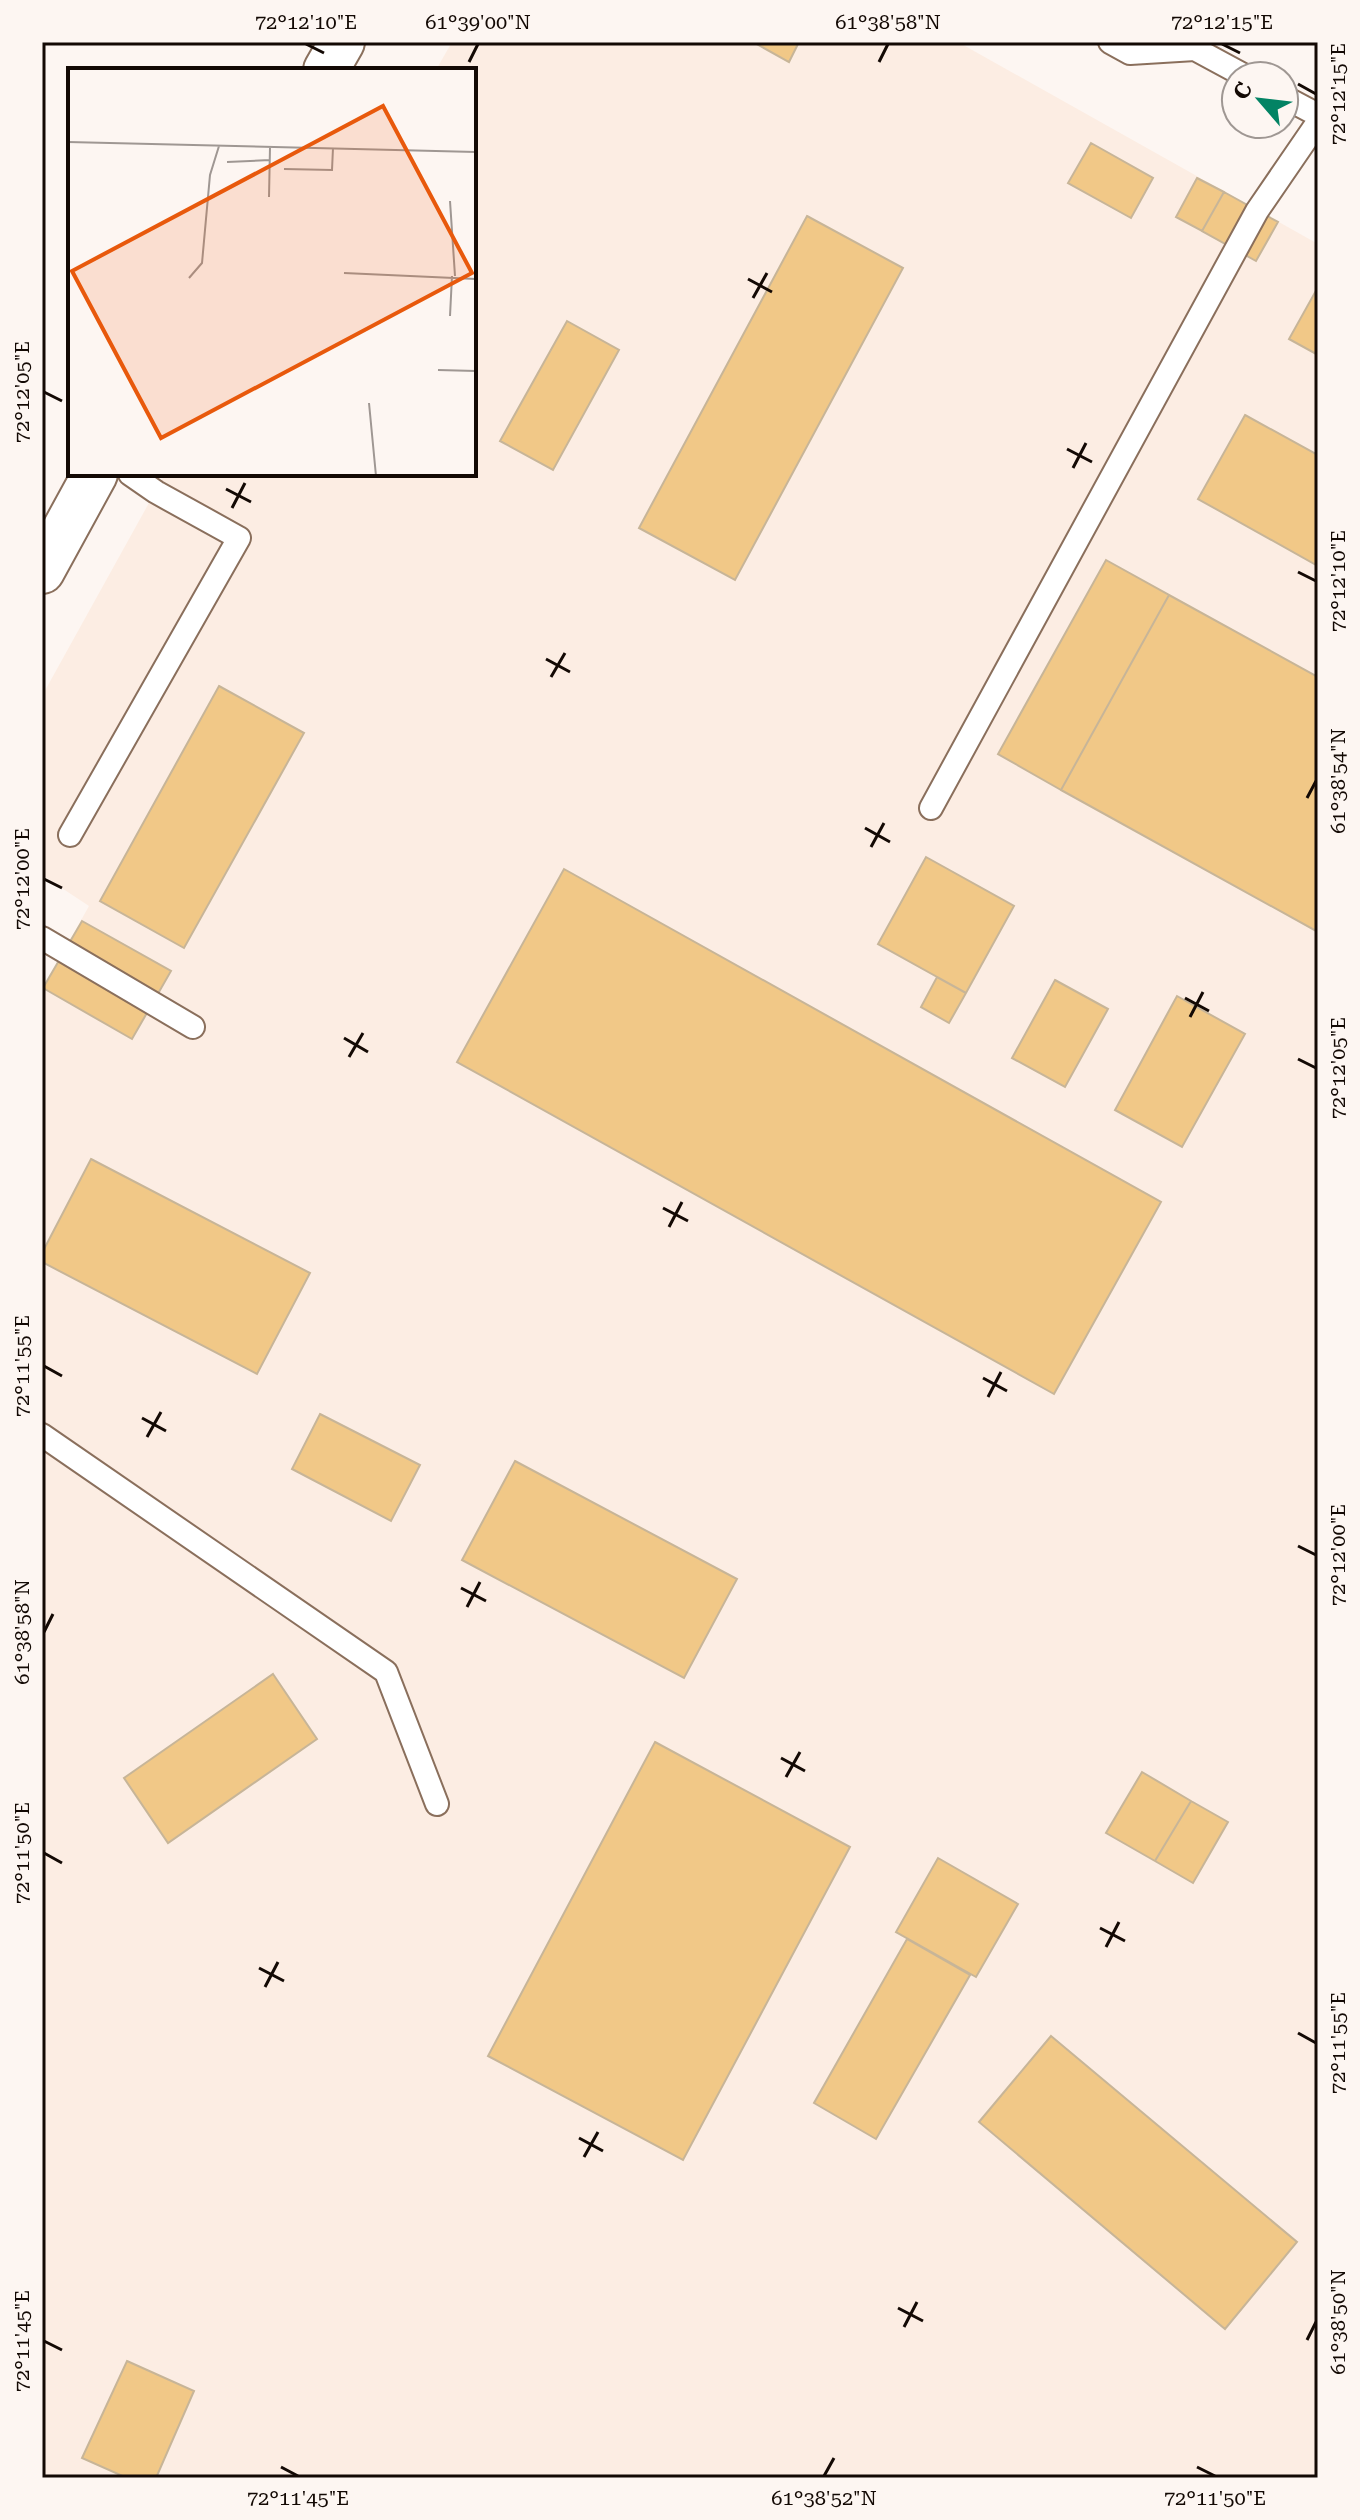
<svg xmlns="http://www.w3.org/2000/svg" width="1360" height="2520" font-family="'Roboto Serif',serif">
<rect width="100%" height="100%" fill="#fdf6f2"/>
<!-- built -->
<path fill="#fcede3" d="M 452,42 L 958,42 L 1318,244 L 1318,2478 L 42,2478 L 42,990 L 89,906 L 42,875 L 42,696 L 165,474 L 474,474 L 474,70 L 436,70 Z"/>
<!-- building -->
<path fill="#f1c887" stroke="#c7b598" stroke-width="2" d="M 753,42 L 799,42 L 789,62 Z
M 1091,143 L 1153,178 L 1131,218 L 1068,183 Z
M 1197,178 L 1224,192 L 1202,231 L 1176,217 Z
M 1224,192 L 1278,222 L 1256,261 L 1202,231 Z
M 807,216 L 903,268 L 735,580 L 639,528 Z
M 1318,287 L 1318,355 L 1289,339 Z
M 567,321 L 619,350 L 553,470 L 500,441 Z
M 1245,415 L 1318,455 L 1318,566 L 1198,499 Z
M 1106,560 L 1169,595 L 1061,790 L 998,754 Z
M 1169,595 L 1318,677 L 1318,932 L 1061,790 Z
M 219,686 L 304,733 L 184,948 L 100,901 Z
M 926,857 L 1014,906 L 966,993 L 878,944 Z
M 564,869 L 1161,1202 L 1054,1394 L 457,1062 Z
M 82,921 L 171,971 L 132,1039 L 43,988 Z
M 937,977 L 966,993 L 949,1023 L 921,1007 Z
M 1055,980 L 1108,1009 L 1065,1087 L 1012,1058 Z
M 1177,996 L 1245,1034 L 1182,1147 L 1115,1110 Z
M 91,1159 L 310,1273 L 257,1374 L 42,1262 L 42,1253 Z
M 320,1414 L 420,1465 L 391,1521 L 292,1469 Z
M 515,1461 L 737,1579 L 684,1678 L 462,1560 Z
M 273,1674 L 317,1739 L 168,1843 L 124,1778 Z
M 655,1742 L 850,1847 L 683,2160 L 488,2056 Z
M 1142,1772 L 1191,1801 L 1155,1861 L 1106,1833 Z
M 1191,1801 L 1228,1822 L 1193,1883 L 1155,1861 Z
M 938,1858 L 1018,1904 L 976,1977 L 896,1932 Z
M 907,1939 L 970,1975 L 876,2139 L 814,2103 Z
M 1051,2036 L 1297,2242 L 1225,2329 L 979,2122 Z
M 127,2361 L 194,2391 L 156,2478 L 127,2478 L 82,2458 Z"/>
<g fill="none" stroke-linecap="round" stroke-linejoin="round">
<!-- lane casing -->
<g stroke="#8a6f5c" stroke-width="26">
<path id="lane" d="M 1110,42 L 1130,53 L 1195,49 L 1245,76
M 1284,97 L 1318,115
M 931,808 L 1257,211 L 1318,122
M 70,835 L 239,538 L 156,492 L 130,474
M 42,938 L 193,1027
M 42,1435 L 386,1672 L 437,1804"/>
</g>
<!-- street casing -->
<g stroke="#8a6f5c" stroke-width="48">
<path id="street" d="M 326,70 L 342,42
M 42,571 L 95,474"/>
</g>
<!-- lane -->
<use href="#lane" stroke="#fff" stroke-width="22"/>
<!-- street -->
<use href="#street" stroke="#fff" stroke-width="44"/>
</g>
<!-- ticks -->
<path fill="none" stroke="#130904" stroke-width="3" d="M 306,44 L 324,53M 1222,44 L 1240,53M 469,62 L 478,44M 879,62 L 888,44M 1298,84 L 1316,94M 748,279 L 772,292M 753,298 L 767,273M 44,392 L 62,401M 1067,449 L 1092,462M 1073,468 L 1086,443M 226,489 L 251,502M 232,508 L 245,483M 1298,572 L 1316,581M 546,659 L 570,672M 551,677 L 565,653M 1307,798 L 1316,781M 865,828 L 890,842M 871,847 L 884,823M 44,879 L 62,888M 1185,998 L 1209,1011M 1190,1017 L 1203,992M 344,1038 L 368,1052M 349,1057 L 363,1033M 1298,1059 L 1316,1068M 663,1208 L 688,1221M 669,1227 L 682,1202M 44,1366 L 62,1376M 983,1378 L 1007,1391M 988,1397 L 1001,1372M 142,1418 L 166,1431M 147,1437 L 161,1412M 1298,1546 L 1316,1555M 461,1588 L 486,1601M 467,1607 L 480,1582M 44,1632 L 53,1614M 781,1758 L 805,1771M 786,1777 L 800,1752M 44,1853 L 62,1863M 1100,1928 L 1125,1941M 1106,1947 L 1119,1922M 259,1968 L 284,1981M 265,1987 L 278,1962M 1298,2033 L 1316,2043M 579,2138 L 603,2151M 584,2157 L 598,2132M 898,2308 L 923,2321M 904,2327 L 917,2302M 1307,2340 L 1316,2322M 44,2341 L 62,2350M 281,2467 L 298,2476M 1197,2467 L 1215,2476M 824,2476 L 834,2458"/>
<!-- overview -->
<g transform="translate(68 68)">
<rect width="408" height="408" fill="#fdf6f2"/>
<path fill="none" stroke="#9f9793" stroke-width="2" d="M 0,74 L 408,84M 159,94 L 202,92M 216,101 L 264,102 L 265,80M 201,129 L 202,79M 382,133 L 387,208M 276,205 L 408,211M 121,210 L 134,195 L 142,107 L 151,78M 382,248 L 384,208M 370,302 L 408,303M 301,335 L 308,408"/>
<path fill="#e8590c" fill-opacity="0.15" stroke="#e8590c" stroke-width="4" d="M 315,38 L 404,205 L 93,370 L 4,203 Z"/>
<rect width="408" height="408" fill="none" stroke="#130904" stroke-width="4"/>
</g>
<!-- border -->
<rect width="1360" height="2520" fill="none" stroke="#fdf6f2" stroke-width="88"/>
<!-- north arrow -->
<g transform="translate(1260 100) rotate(298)"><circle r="38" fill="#fdf6f2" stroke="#9f9793" stroke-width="2"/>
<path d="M0-6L14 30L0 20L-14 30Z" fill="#038364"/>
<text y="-12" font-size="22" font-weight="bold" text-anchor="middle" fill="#130904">С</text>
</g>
<rect x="44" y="44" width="1272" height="2432" fill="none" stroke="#130904" stroke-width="3"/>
<g font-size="20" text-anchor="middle" fill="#130904">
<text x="306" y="29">72°12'10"E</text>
<text x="478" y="29">61°39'00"N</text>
<text x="888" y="29">61°38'58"N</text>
<text x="1222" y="29">72°12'15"E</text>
<text transform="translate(1338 94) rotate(-90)" y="7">72°12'15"E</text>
<text transform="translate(22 392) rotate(-90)" y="7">72°12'05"E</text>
<text transform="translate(1338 581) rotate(-90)" y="7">72°12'10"E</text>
<text transform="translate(1338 781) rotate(-90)" y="7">61°38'54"N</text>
<text transform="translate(22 879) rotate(-90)" y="7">72°12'00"E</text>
<text transform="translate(1338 1068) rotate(-90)" y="7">72°12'05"E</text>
<text transform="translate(22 1366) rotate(-90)" y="7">72°11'55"E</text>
<text transform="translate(1338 1555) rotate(-90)" y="7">72°12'00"E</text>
<text transform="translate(22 1632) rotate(-90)" y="7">61°38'58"N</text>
<text transform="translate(22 1853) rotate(-90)" y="7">72°11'50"E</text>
<text transform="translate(1338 2043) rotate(-90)" y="7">72°11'55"E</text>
<text transform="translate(1338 2322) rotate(-90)" y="7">61°38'50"N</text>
<text transform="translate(22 2341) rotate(-90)" y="7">72°11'45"E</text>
<text x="298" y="2505">72°11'45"E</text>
<text x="824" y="2505">61°38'52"N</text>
<text x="1215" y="2505">72°11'50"E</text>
</g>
</svg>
